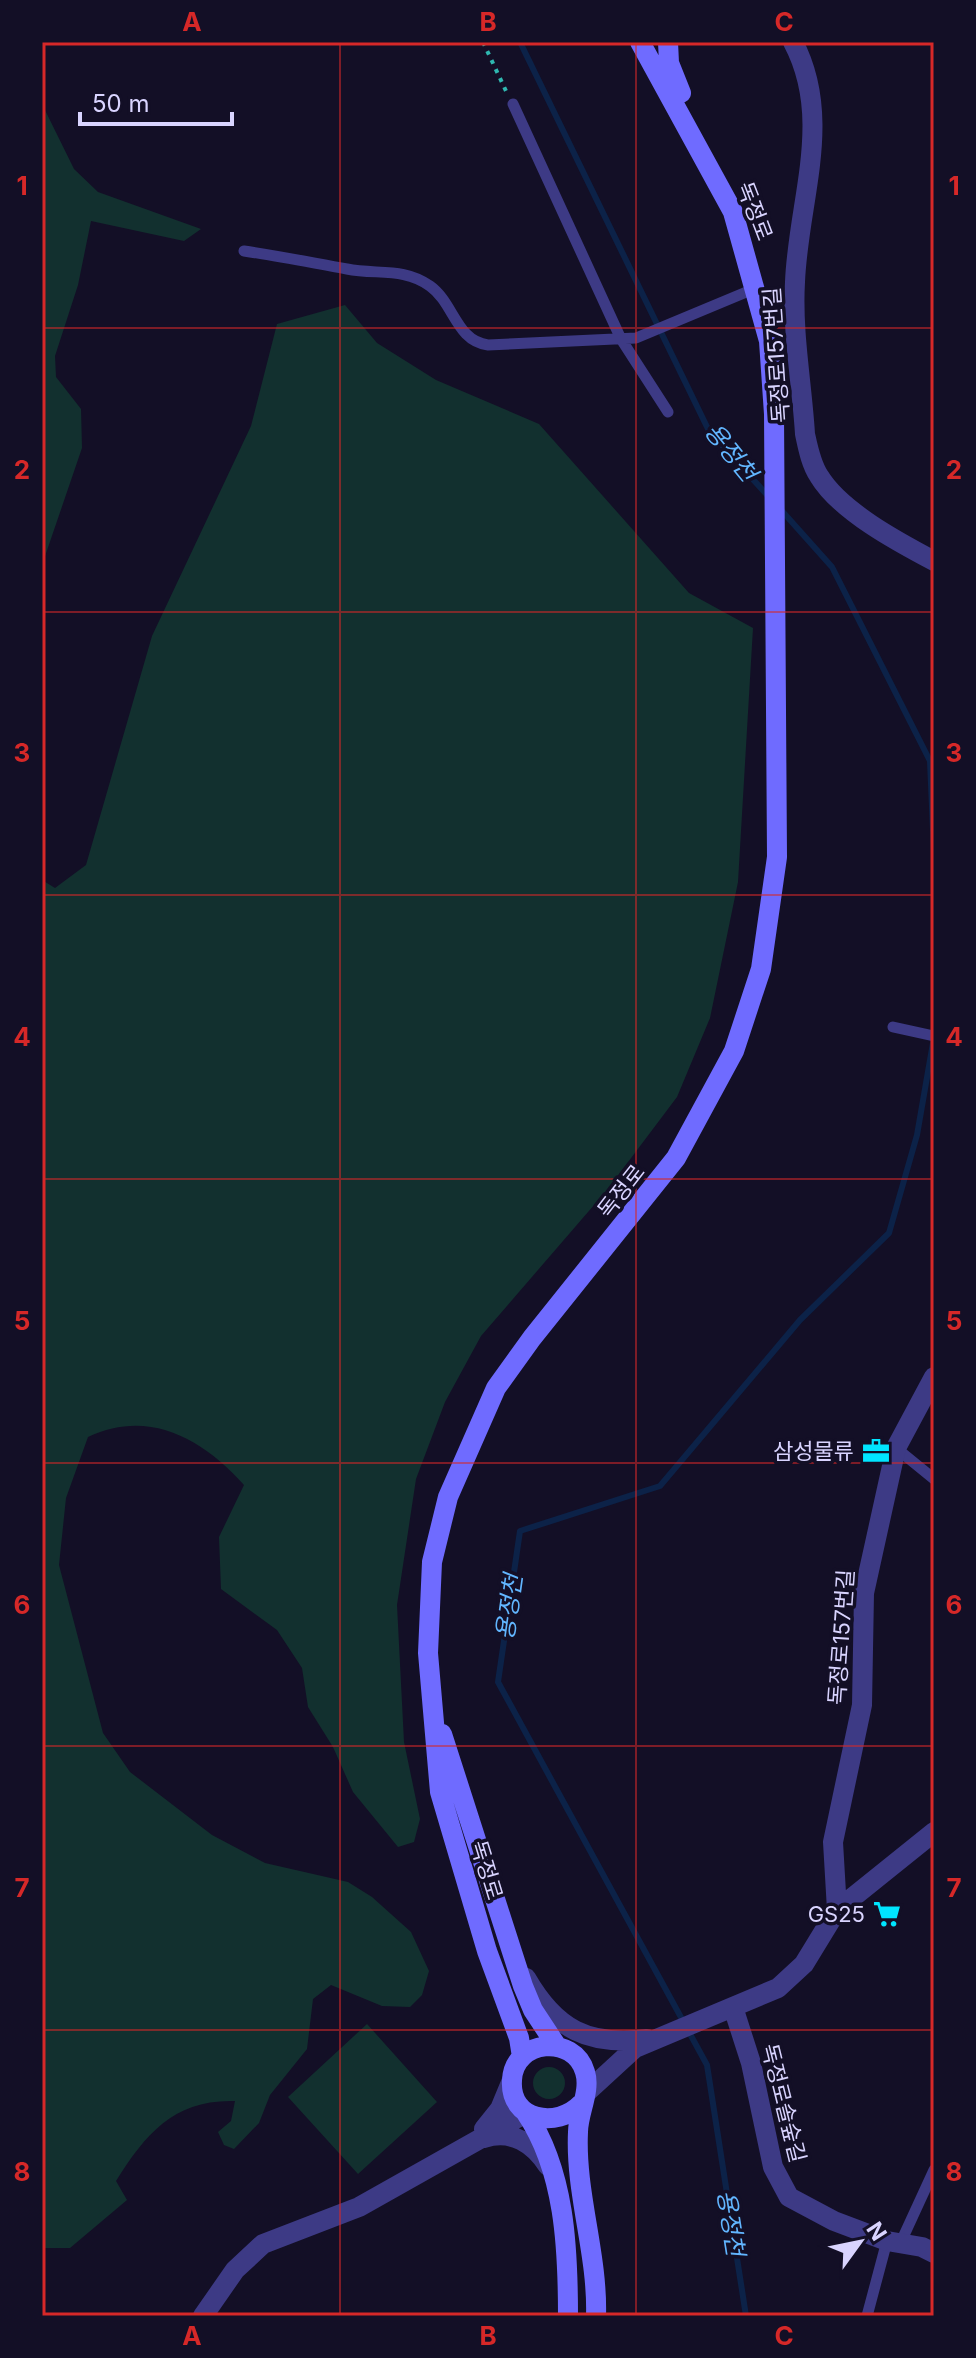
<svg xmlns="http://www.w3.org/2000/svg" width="976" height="2358" font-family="Inter,'Noto Sans KR',sans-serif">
<rect width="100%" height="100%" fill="#130f26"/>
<!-- green -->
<path fill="#12302f" d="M 42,104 L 74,169 L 98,192 L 201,229 L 184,241 L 91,221 L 78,285 L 55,356 L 56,377 L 81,409 L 82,448 L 42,565 Z
M 345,305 L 377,343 L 436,380 L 539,424 L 689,593 L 753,628 L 738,882 L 710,1018 L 677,1097 L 607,1190 L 481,1336 L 445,1402 L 416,1479 L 397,1605 L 404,1742 L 420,1819 L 414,1842 L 398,1847 L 353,1792 L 333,1747 L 308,1707 L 302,1668 L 277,1630 L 221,1589 L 219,1537 L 244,1485 C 203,1439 149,1408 88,1437 L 66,1498 L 59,1565 L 103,1733 L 130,1772 L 212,1835 L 265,1863 L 348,1882 L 372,1897 L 411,1932 L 429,1971 L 422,1995 L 410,2007 L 382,2006 L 331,1985 L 313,1999 L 307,2049 L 270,2095 L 259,2123 L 234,2149 L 224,2145 L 218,2132 L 231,2121 L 235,2101 C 175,2099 146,2133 116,2181 L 127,2200 L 70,2248 L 42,2248 L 42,880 L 55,888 L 86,865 L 152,636 L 251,426 L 277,324 Z
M 367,2024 L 437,2102 L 358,2174 L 288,2097 Z
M533 2083a16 16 0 1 1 32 0a16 16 0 1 1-32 0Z"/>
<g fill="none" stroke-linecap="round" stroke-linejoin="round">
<!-- stream -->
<path stroke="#0c2248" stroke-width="6" d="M 520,42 L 709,431 L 769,497
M 782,511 L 832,567 L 930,761 L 934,853
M 746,2316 L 707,2065 L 498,1682 L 520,1531 L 660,1486 L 800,1320 L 889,1233 L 917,1135 L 934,1037"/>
<!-- path -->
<path stroke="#2fb8b0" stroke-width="4" stroke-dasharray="4 6" stroke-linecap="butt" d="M 483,42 L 506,91"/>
<!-- lane -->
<path stroke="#3d3a85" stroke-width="11" d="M 513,104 L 621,339 L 668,412
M 244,251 C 279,256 313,263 347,269 C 376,275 404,267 430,286 C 454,303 456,341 488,345 L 636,338 L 756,288
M 893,1027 L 934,1036
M 896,1448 L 934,1479
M 900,2244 L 934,2170
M 867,2316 L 887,2241"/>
<!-- street -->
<path stroke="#3d3a85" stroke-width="20" d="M 793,42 C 834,119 798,201 795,282 C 792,333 802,384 805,434 C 808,448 811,464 819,476 C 840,511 898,542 934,561
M 837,1910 L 833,1842 L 862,1705 L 864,1593 L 896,1448 L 934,1377
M 526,1978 C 556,2030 588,2046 647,2039
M 733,2007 L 751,2063 L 773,2167 L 789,2197 L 834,2221 L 887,2241 L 922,2247 L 934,2253
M 586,2093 L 635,2048 L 778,1988 L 804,1964 L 837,1910 L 934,1832
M 484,2129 L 500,2109 L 512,2080
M 484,2138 C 512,2129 534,2144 548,2166
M 203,2316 L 235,2270 L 263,2244 L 359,2207 L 526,2113"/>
<!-- secondary -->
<path stroke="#6f6bff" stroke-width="20" d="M 668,42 L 669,63 L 681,93
M 442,1734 L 523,1986 L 533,2010 L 556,2045
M 522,2057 L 519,2038 L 487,1951 L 440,1792 L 428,1653 L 432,1562 L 448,1497 L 496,1388 L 532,1338 L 676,1158 L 734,1051 L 761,969 L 777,857 L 774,414 L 769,341 L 733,212 L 640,42
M 581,2104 C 557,2129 509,2121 512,2080 C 514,2039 574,2034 585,2072 C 591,2091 578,2113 578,2132 C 575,2193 598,2254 596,2316
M 526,2113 C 565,2171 568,2248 568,2316"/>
</g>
<!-- grid -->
<path fill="none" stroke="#d62828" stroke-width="2" stroke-opacity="0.55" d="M 340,42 L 340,2316M 636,42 L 636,2316M 42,328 L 934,328M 42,612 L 934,612M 42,895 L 934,895M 42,1179 L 934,1179M 42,1463 L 934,1463M 42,1746 L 934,1746M 42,2030 L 934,2030"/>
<!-- icons -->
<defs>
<g id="office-bare" transform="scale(2.16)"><path d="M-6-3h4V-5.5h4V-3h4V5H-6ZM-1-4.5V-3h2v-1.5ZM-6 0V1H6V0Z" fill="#00e5ff" stroke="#130f26" stroke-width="2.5" paint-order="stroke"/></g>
<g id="supermarket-bare" transform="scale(2.16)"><path d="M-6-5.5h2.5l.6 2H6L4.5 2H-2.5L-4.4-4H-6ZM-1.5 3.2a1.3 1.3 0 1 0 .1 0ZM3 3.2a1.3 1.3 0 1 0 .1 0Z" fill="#00e5ff" stroke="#130f26" stroke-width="2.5" paint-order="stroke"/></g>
</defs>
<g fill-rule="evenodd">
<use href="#office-bare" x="876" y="1451"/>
<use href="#supermarket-bare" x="887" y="1914"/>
</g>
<g text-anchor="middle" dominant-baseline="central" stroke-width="7" stroke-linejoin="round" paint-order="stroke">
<!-- street labels -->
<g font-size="22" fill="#d9d4ff" stroke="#130f26">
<text transform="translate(755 211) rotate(69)">독정로</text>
<text transform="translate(776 355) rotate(-94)">독정로157번길</text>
<text transform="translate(621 1191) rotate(-52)">독정로</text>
<text transform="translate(841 1637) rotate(-86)">독정로157번길</text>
<text transform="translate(487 1870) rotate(73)">독정로</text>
<text transform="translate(784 2103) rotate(76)">독정로솔숲길</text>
</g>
<!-- poi labels -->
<g font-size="22" fill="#d9d4ff" stroke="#130f26" text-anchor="end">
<text x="854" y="1451">삼성물류</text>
<text x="865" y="1914">GS25</text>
</g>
<!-- water labels -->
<g font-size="24" font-style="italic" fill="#62b6ff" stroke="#130f26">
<text transform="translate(731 452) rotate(51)">용정천</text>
<text transform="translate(509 1607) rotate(-82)">용정천</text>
<text transform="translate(731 2223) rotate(81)">용정천</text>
</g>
</g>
<!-- border -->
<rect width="976" height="2358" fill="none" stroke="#130f26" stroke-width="88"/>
<!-- north arrow -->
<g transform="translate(860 2242) rotate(57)" stroke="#130f26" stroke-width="6" paint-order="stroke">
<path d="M0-6L14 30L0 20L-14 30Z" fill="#d9d4ff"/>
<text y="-12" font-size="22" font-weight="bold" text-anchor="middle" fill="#d9d4ff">N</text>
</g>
<!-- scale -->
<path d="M80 112v12h152v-12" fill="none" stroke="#d9d4ff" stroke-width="4"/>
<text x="92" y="112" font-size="24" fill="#d9d4ff" stroke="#130f26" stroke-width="6" paint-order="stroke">50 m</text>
<rect x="44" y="44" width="888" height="2270" fill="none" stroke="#d62828" stroke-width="3"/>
<g font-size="26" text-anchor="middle" font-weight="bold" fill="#d62828">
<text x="192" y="31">A</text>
<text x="488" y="31">B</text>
<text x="784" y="31">C</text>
<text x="22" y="195">1</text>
<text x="954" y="195">1</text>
<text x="22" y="479">2</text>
<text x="954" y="479">2</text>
<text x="22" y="762">3</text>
<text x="954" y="762">3</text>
<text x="22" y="1046">4</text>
<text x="954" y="1046">4</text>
<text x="22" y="1330">5</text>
<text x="954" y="1330">5</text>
<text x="22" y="1614">6</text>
<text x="954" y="1614">6</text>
<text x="22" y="1897">7</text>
<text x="954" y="1897">7</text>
<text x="22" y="2181">8</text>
<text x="954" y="2181">8</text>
<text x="192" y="2345">A</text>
<text x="488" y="2345">B</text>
<text x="784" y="2345">C</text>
</g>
</svg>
